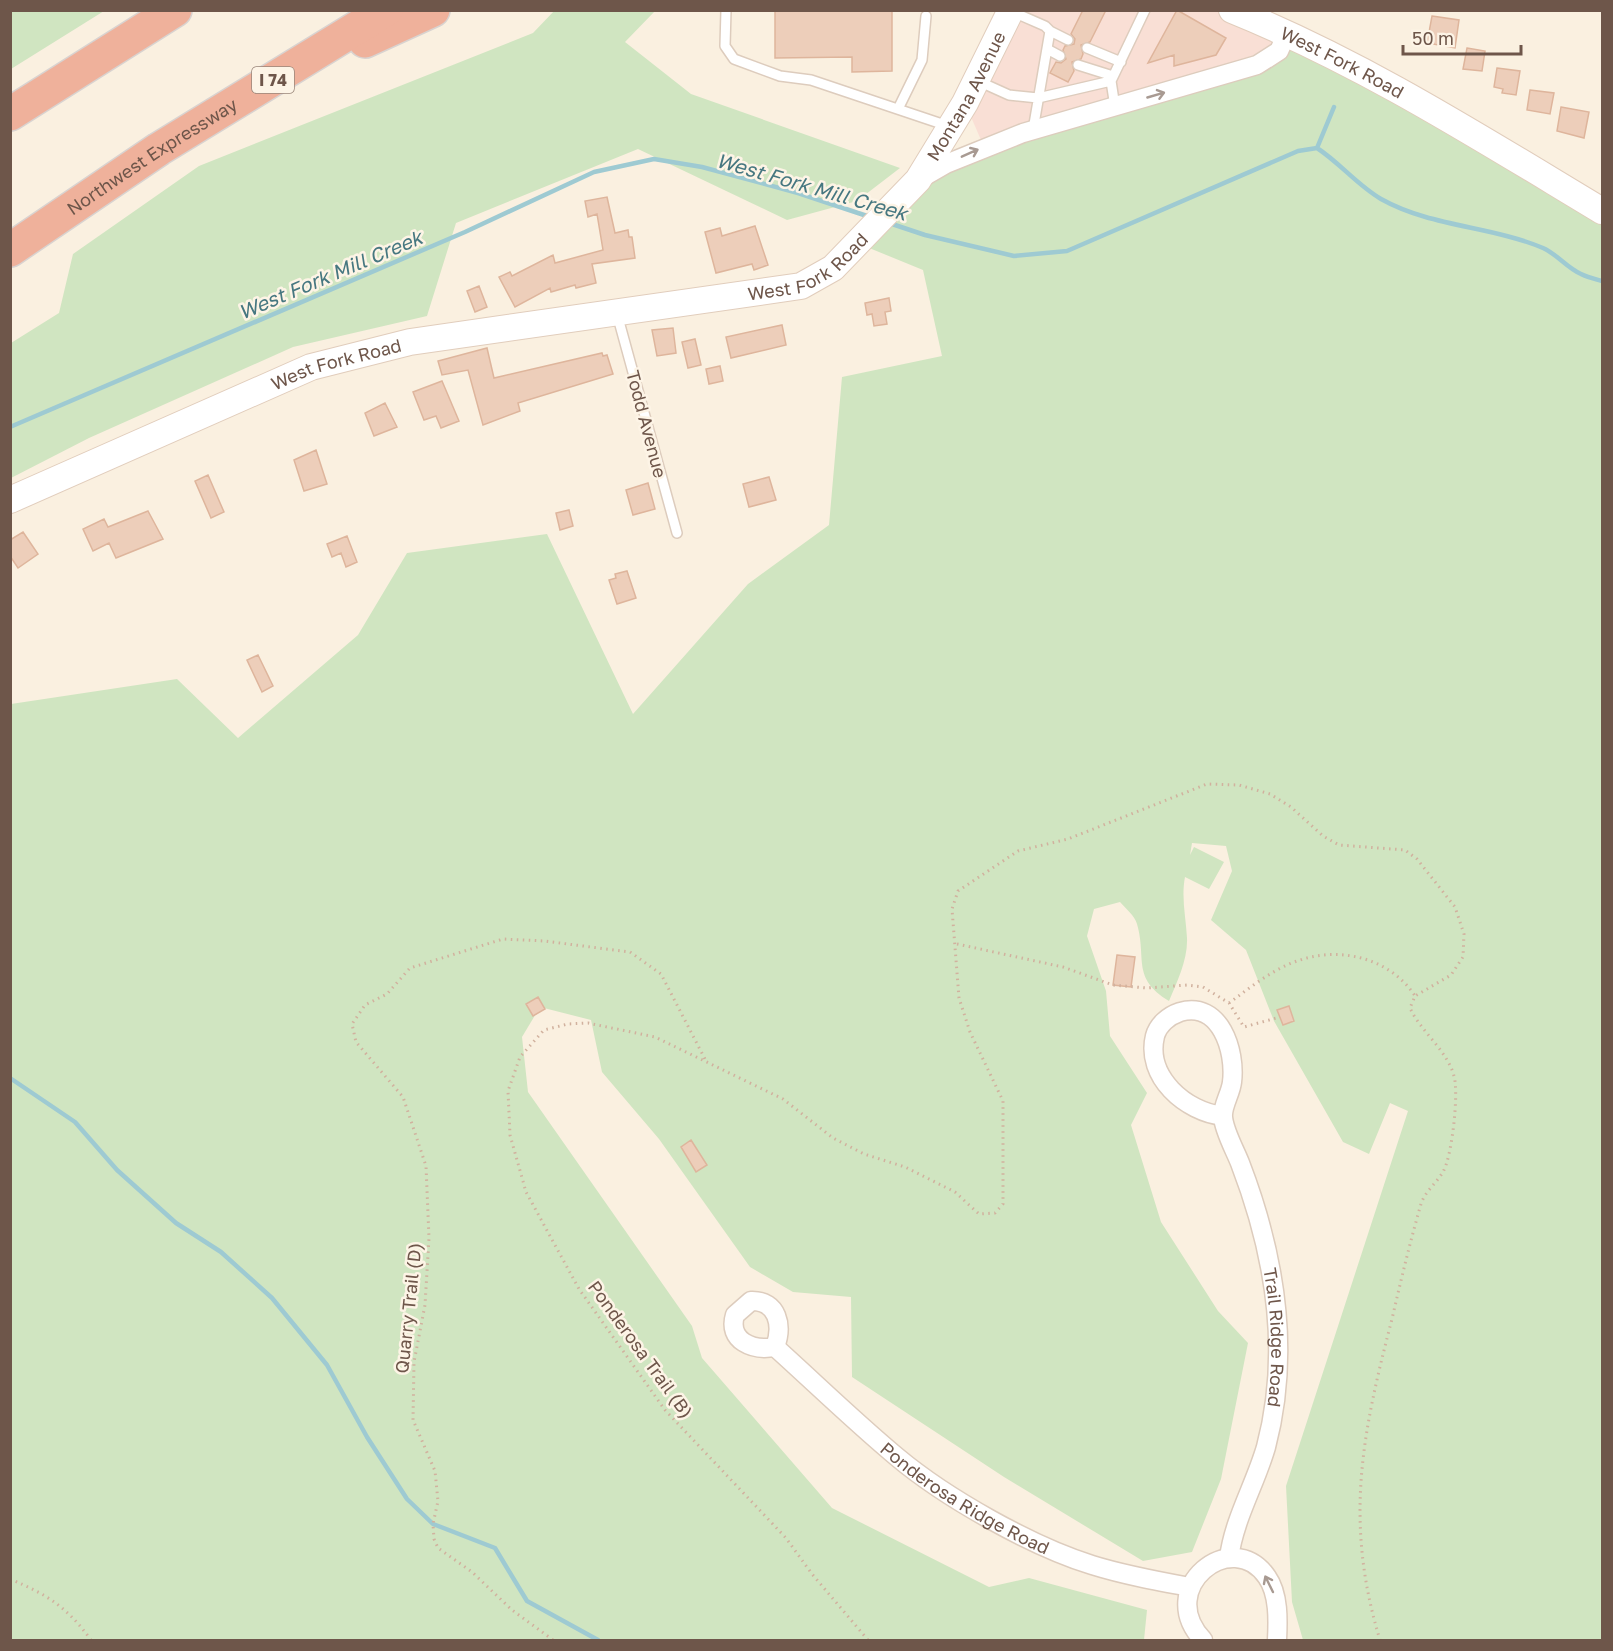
<svg xmlns="http://www.w3.org/2000/svg" width="1613" height="1651" font-family="'Golos Text',sans-serif">
<rect width="100%" height="100%" fill="#faf0e0"/>
<!-- commercial -->
<path fill="#f9dfd5" d="M 1011,11 L 1248,11 L 1287,33 L 1279,51 L 984,147 L 965,103 Z"/>
<!-- green -->
<path fill="#d0e5c1" d="M 11,10 L 104,10 L 104,11 L 11,69 Z
M 555,10 L 655,11 L 625,42 L 691,94 L 900,168 L 857,201 L 787,220 L 638,149 L 456,223 L 427,316 L 293,347 L 89,438 L 11,478 L 11,343 L 59,313 L 73,254 L 199,166 L 533,33 Z
M 1287,33 L 1602,211 L 1602,1640 L 1303,1640 L 1292,1602 L 1286,1486 L 1408,1111 L 1390,1103 L 1369,1154 L 1343,1142 L 1274,1021 L 1246,950 L 1211,920 L 1232,871 L 1226,846 L 1192,843 L 1190,855 L 1194,847 L 1224,862 L 1209,889 L 1185,877 C 1181,898 1186,917 1187,938 C 1188,959 1177,982 1169,1001 C 1131,978 1147,958 1137,924 C 1135,916 1125,908 1120,902 L 1094,909 L 1087,936 L 1106,991 L 1110,1036 L 1147,1093 L 1131,1125 L 1161,1222 L 1218,1311 L 1248,1343 L 1221,1479 L 1192,1552 L 1143,1561 L 1004,1477 L 852,1377 L 851,1297 L 793,1292 L 750,1267 L 659,1139 L 602,1072 L 591,1020 L 540,1007 L 522,1037 L 528,1092 L 692,1326 L 702,1358 L 832,1508 L 989,1587 L 1029,1578 L 1147,1610 L 1144,1640 L 11,1640 L 11,704 L 177,679 L 238,738 L 358,635 L 407,553 L 547,534 L 633,714 L 748,584 L 829,525 L 842,377 L 942,356 L 923,270 L 857,243 L 946,164 L 1257,65 Z"/>
<g fill="none" stroke-linecap="round" stroke-linejoin="round">
<!-- stream -->
<path stroke="#9ecad2" stroke-width="4.5" d="M 1317,148 L 1334,107
M 889,223 L 925,235 L 1014,256 L 1067,251 L 1298,151 L 1317,148 C 1340,163 1357,185 1381,199 C 1431,227 1491,226 1543,248 C 1557,254 1567,268 1581,274 C 1587,277 1595,279 1602,281
M 10,427 L 465,232 L 594,172 L 654,159 L 702,167 L 798,193 L 870,217
M 10,1078 L 75,1122 L 117,1170 L 176,1223 L 221,1252 L 272,1298 L 327,1365 L 367,1437 L 407,1499 L 433,1524 L 495,1548 L 527,1601 L 598,1640"/>
</g>
<!-- building -->
<path fill="#edceba" stroke="#deb59c" stroke-width="1.5" d="M 775,10 L 892,10 L 892,71 L 852,72 L 852,57 L 775,58 Z
M 1083,10 L 1106,10 L 1090,42 L 1081,45 L 1083,54 L 1081,59 L 1072,62 L 1074,71 L 1068,82 L 1050,73 L 1056,62 L 1061,63 L 1066,59 L 1063,50 L 1065,46 L 1074,44 L 1075,39 L 1071,34 Z
M 1177,10 L 1226,38 L 1216,55 L 1174,66 L 1174,55 L 1148,63 Z
M 1432,16 L 1459,20 L 1455,48 L 1427,43 Z
M 1467,48 L 1485,51 L 1482,71 L 1463,69 Z
M 1497,68 L 1520,71 L 1516,95 L 1502,93 L 1503,89 L 1494,87 Z
M 1530,90 L 1554,93 L 1550,114 L 1527,110 Z
M 1561,107 L 1589,112 L 1584,138 L 1557,131 Z
M 607,197 L 615,233 L 628,230 L 629,237 L 632,237 L 635,258 L 592,264 L 596,283 L 576,288 L 575,285 L 551,292 L 550,288 L 515,307 L 499,277 L 510,272 L 512,276 L 553,255 L 555,263 L 603,250 L 597,214 L 588,217 L 585,201 Z
M 755,226 L 768,265 L 754,270 L 752,264 L 716,273 L 705,232 L 720,228 L 722,236 Z
M 479,286 L 487,307 L 475,312 L 467,291 Z
M 889,298 L 891,311 L 885,312 L 887,324 L 874,326 L 872,314 L 867,315 L 865,303 Z
M 782,325 L 786,345 L 731,358 L 726,337 Z
M 673,328 L 676,353 L 657,356 L 652,330 Z
M 695,339 L 701,365 L 688,368 L 682,342 Z
M 487,348 L 494,378 L 602,353 L 603,356 L 607,355 L 613,374 L 518,403 L 520,411 L 483,425 L 468,370 L 442,375 L 438,361 Z
M 720,366 L 723,381 L 709,384 L 706,369 Z
M 442,381 L 459,421 L 441,428 L 436,416 L 424,420 L 413,392 Z
M 385,403 L 397,427 L 374,436 L 365,413 Z
M 316,450 L 327,484 L 304,491 L 294,460 Z
M 208,475 L 224,512 L 211,518 L 195,481 Z
M 769,477 L 776,500 L 749,507 L 743,484 Z
M 648,483 L 655,509 L 633,515 L 626,490 Z
M 569,510 L 573,526 L 560,530 L 556,513 Z
M 148,511 L 163,539 L 116,558 L 109,543 L 93,551 L 83,529 L 104,519 L 108,527 Z
M 23,532 L 38,554 L 18,568 L 10,556 L 10,540 Z
M 347,536 L 357,562 L 346,567 L 341,553 L 332,557 L 327,544 Z
M 627,571 L 636,598 L 617,604 L 609,580 L 616,578 L 615,574 Z
M 258,655 L 273,686 L 262,692 L 247,660 Z
M 1117,955 L 1135,957 L 1131,987 L 1113,985 Z
M 538,997 L 545,1009 L 533,1016 L 526,1004 Z
M 1289,1006 L 1294,1021 L 1283,1025 L 1277,1010 Z
M 691,1140 L 707,1165 L 696,1172 L 681,1147 Z"/>
<g fill="none" stroke-linecap="round" stroke-linejoin="round">
<!-- lane casing -->
<g stroke="#ddccbd" stroke-width="12">
<path id="lane" d="M 726,10 L 725,46 L 734,59 L 780,76 L 811,80 L 948,126
M 1013,12 L 1045,26 L 1050,31 L 1033,130
M 1050,31 L 1068,40
M 1087,48 L 1121,62
M 1047,49 L 1060,56
M 1078,65 L 1113,76
M 978,81 L 1009,95 L 1038,98 L 1111,81
M 1115,107 L 1111,81 L 1145,10
M 898,109 L 922,60 L 926,16
M 617,314 L 677,533"/>
</g>
<!-- street casing -->
<g stroke="#ddccbd" stroke-width="21">
<g id="street">
<path d="M 920,179 L 946,164 L 1023,133 L 1257,65 L 1279,51 L 1287,33"/>
<path id="s1" d="M 1223,1116 C 1186,1112 1145,1077 1155,1036 C 1158,1025 1168,1016 1180,1012 C 1220,1000 1236,1051 1232,1082 C 1231,1093 1222,1106 1223,1117 C 1224,1131 1235,1150 1240,1163 C 1275,1254 1291,1352 1266,1447 C 1255,1485 1234,1519 1229,1558"/>
<path d="M 751,1301 C 778,1300 783,1326 775,1347 C 753,1351 727,1341 735,1315 Z"/>
<path id="s2" d="M 775,1347 C 815,1383 855,1422 897,1457 C 946,1498 1031,1546 1092,1565 C 1124,1575 1157,1581 1190,1587"/>
<path d="M 1203,1640 C 1154,1588 1232,1526 1267,1577 C 1279,1594 1278,1621 1277,1640"/>
</g>
</g>
<!-- secondary casing -->
<g stroke="#e1cdbc" stroke-width="28">
<g id="secondary">
<path id="s3" d="M 1232,10 C 1363,63 1482,139 1602,211"/>
<path id="s4" d="M 10,500 L 311,367 L 410,342 L 801,286 L 833,268 L 918,180 L 965,103 L 1011,10"/>
</g>
</g>
<!-- highway casing -->
<g stroke="#d9d3d0" stroke-width="36">
<g id="highway">
<path d="M 365,41 L 433,10"/>
<path d="M 10,114 L 175,10"/>
<path id="s5" d="M 10,250 L 159,149 L 386,10"/>
</g>
</g>
<!-- path -->
<path stroke="#d1b19e" stroke-width="3" stroke-dasharray="1.5 4.5" stroke-linecap="butt" d="M 957,944 L 1063,967 L 1113,985 L 1147,988 L 1187,985 L 1203,987 L 1229,1003 L 1244,1027 L 1280,1017
M 1229,1003 C 1251,987 1274,968 1300,960 C 1342,946 1391,959 1415,996
M 10,1579 C 48,1595 67,1607 91,1640
M 553,1640 L 512,1610 L 472,1572 L 438,1548 L 434,1539 L 433,1524 L 438,1501 L 435,1471 L 413,1420 L 414,1362 L 425,1305 L 429,1238 L 426,1166 L 403,1097 L 356,1042 L 352,1024 L 365,1005 L 387,994 L 410,968 L 503,939 L 544,941 L 630,952 L 661,974 L 706,1061
M 868,1640 L 812,1574 L 786,1538 L 665,1410 L 579,1289 L 526,1192 L 510,1135 L 508,1091 L 520,1057 L 544,1030 L 568,1024 L 588,1023 L 655,1037 L 783,1099 L 833,1138 L 864,1154 L 905,1167 L 955,1192 L 979,1214 L 995,1213 L 1003,1204 L 1003,1101 L 970,1032 L 959,998 L 952,909 L 958,891 L 1018,851 L 1068,839 L 1207,784 L 1239,785 L 1270,794 L 1291,807 L 1323,836 L 1339,845 L 1405,850 L 1417,859 L 1455,907 L 1464,934 L 1463,957 L 1451,975 L 1415,996 L 1410,1008 C 1421,1032 1447,1050 1454,1076 C 1459,1093 1452,1154 1444,1170 C 1438,1182 1425,1191 1421,1204 C 1410,1242 1401,1280 1392,1319 C 1362,1434 1344,1522 1380,1640"/>
<!-- lane -->
<use href="#lane" stroke="#fff" stroke-width="9"/>
<!-- street -->
<use href="#street" stroke="#fff" stroke-width="18"/>
<!-- secondary -->
<use href="#secondary" stroke="#fff" stroke-width="26"/>
<!-- highway -->
<use href="#highway" stroke="#efb19b" stroke-width="33"/>
</g>
<!-- one-way arrows -->
<defs><path id="oneway-shaft" d="M-6 0H5M1.5-3L5.5 0L1.5 3" fill="none" stroke-width="1.6" stroke-linecap="round" stroke-linejoin="round" transform="scale(1.5)"/></defs>
<g stroke="#a89a92">
<use href="#oneway-shaft" transform="translate(1156 95) rotate(-16)"/>
<use href="#oneway-shaft" transform="translate(970 153) rotate(-24)"/>
<use href="#oneway-shaft" transform="translate(1269 1584) rotate(-116)"/>
</g>
<g text-anchor="middle" dominant-baseline="central" stroke-width="5" stroke-linejoin="round" paint-order="stroke">
<!-- shield labels -->
<rect fill="#fdf4e6" stroke="#998579" stroke-width="1.5" x="252" y="67" width="42" height="26" rx="4.5"/>
<g font-size="16" font-weight="bold" fill="#6e564a">
<text x="273" y="80">I 74</text>
</g>
<!-- street labels -->
<g font-size="18" fill="#6e564a" stroke="#fdf4e6">
<text stroke="none"><textPath href="#s3" startOffset="122">West Fork Road</textPath></text>
<text stroke="none"><textPath href="#s4" startOffset="1082">Montana Avenue</textPath></text>
<text stroke="none"><textPath href="#s5" startOffset="170">Northwest Expressway</textPath></text>
<text stroke="none"><textPath href="#s4" startOffset="840">West Fork Road</textPath></text>
<text stroke="none"><textPath href="#s4" startOffset="354">West Fork Road</textPath></text>
<text transform="translate(647 424) rotate(75)">Todd Avenue</text>
<text transform="translate(408 1308) rotate(-84)">Quarry Trail (D)</text>
<text stroke="none"><textPath href="#s1" startOffset="522">Trail Ridge Road</textPath></text>
<text transform="translate(641 1349) rotate(54)">Ponderosa Trail (B)</text>
<text stroke="none"><textPath href="#s2" startOffset="244">Ponderosa Ridge Road</textPath></text>
</g>
<!-- water labels -->
<g font-size="20" font-style="italic" fill="#467780" stroke="#fdf4e6">
<text transform="translate(812 186) rotate(16)">West Fork Mill Creek</text>
<text transform="translate(330 274) rotate(-23)">West Fork Mill Creek</text>
</g>
</g>
<!-- border -->
<rect width="1613" height="1651" fill="none" stroke="#6e564a" stroke-width="24"/>
<!-- scale -->
<path d="M1403 45v9h118v-9" fill="none" stroke="#6e564a" stroke-width="3"/>
<text x="1412" y="45" font-size="18" fill="#6e564a" stroke="#fdf4e6" stroke-width="4.5" paint-order="stroke">50 m</text>
</svg>
